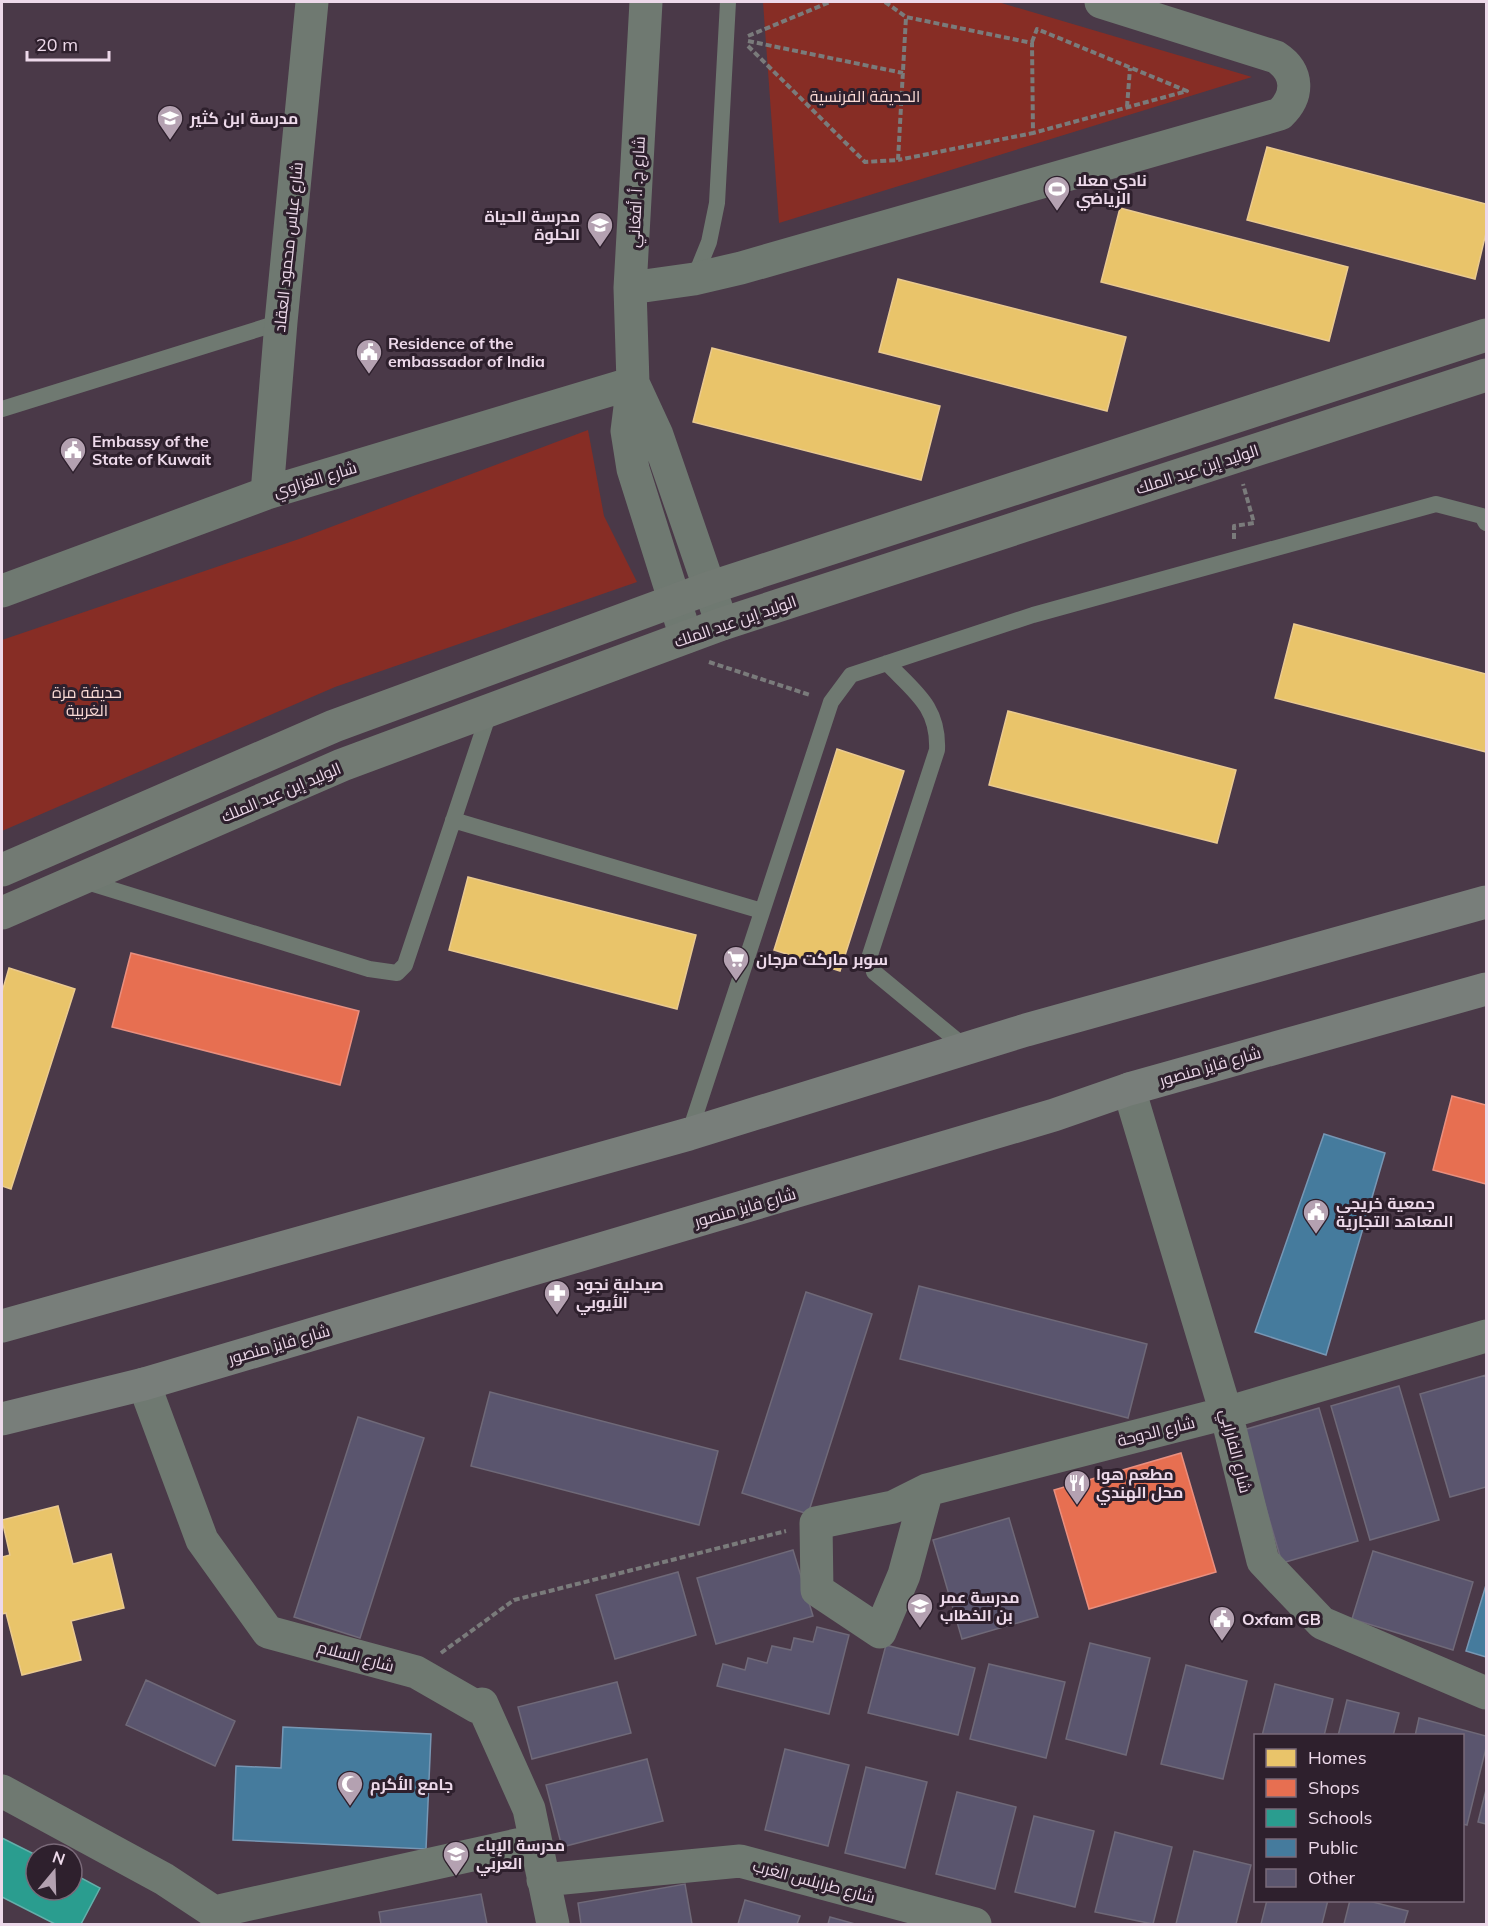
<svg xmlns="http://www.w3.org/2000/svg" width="1488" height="1926" font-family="Mulish,Cairo,sans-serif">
<rect width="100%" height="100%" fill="#4a3948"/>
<!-- green -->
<path fill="#872d25" d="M 763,2 L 998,2 L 1252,77 L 779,223 Z
M 588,430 L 604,516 L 637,582 L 335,687 L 2,831 L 2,640 L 299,539 Z"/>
<!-- homes -->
<path fill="#e9c46a" stroke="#eaca90" stroke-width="1.5" d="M 1267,147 L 1486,204 L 1486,233 L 1475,279 L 1247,220 Z
M 1120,208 L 1348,267 L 1329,341 L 1101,282 Z
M 898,279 L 1126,337 L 1107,411 L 879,352 Z
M 712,348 L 940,406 L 921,480 L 693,422 Z
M 1294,624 L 1486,674 L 1486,752 L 1275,698 Z
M 1008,711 L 1236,770 L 1217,843 L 989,785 Z
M 837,749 L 904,771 L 840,971 L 774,950 Z
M 468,877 L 696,935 L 677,1009 L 449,950 Z
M 9,968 L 75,989 L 11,1189 L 2,1186 L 2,992 Z
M 58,1506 L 73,1564 L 111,1554 L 124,1608 L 71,1621 L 81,1660 L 22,1675 L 6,1613 L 2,1614 L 2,1557 L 10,1555 L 2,1520 Z"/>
<!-- shops -->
<path fill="#e76f51" stroke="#e98f7f" stroke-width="1.5" d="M 131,953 L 359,1011 L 340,1085 L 112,1027 Z
M 1452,1096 L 1486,1105 L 1486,1184 L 1433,1170 Z
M 1181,1453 L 1216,1572 L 1089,1609 L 1054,1490 Z"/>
<!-- schools -->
<path fill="#2a9d8f" stroke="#64afaa" stroke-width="1.5" d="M 2,1838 L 36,1855 L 36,1890 L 72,1890 L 72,1873 L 100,1888 L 81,1924 L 55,1924 L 2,1897 Z"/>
<!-- public -->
<path fill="#457b9d" stroke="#7797b4" stroke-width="1.5" d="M 1324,1134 L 1385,1153 L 1326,1355 L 1255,1332 Z
M 1486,1585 L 1486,1657 L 1466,1651 Z
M 283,1727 L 431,1734 L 426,1849 L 233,1840 L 236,1766 L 281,1768 Z"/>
<!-- building -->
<path fill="#5a556e" stroke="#6f6978" stroke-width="1.5" d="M 919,1286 L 1147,1344 L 1128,1418 L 900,1359 Z
M 806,1292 L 872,1314 L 808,1514 L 742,1493 Z
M 1486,1375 L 1486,1487 L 1450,1497 L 1420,1394 Z
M 1399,1386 L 1439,1520 L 1370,1540 L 1331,1406 Z
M 490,1392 L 718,1451 L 699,1525 L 471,1466 Z
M 1319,1408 L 1358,1541 L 1282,1563 L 1243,1430 Z
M 358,1417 L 424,1438 L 360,1638 L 294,1617 Z
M 1009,1518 L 1038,1617 L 962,1639 L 933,1540 Z
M 793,1550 L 813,1616 L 716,1644 L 697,1578 Z
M 1373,1551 L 1473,1582 L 1453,1650 L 1352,1619 Z
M 678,1572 L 696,1635 L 615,1659 L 596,1595 Z
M 817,1627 L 849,1635 L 829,1714 L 717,1686 L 723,1664 L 745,1670 L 748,1658 L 767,1663 L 772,1646 L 791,1650 L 794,1638 L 813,1642 Z
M 1090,1643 L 1150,1658 L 1126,1755 L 1066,1739 Z
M 886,1645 L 975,1668 L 958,1735 L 868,1713 Z
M 989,1664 L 1065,1682 L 1046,1758 L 970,1739 Z
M 1186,1665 L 1247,1681 L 1223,1779 L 1161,1764 Z
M 146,1680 L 235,1721 L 215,1766 L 126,1725 Z
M 617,1682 L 631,1733 L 532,1759 L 518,1707 Z
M 1275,1684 L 1333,1699 L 1324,1736 L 1262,1736 Z
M 1347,1700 L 1399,1713 L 1393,1736 L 1338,1736 Z
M 1419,1718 L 1486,1736 L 1486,1748 L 1467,1825 L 1462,1824 L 1462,1736 L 1415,1736 Z
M 785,1749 L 849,1765 L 828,1846 L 765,1830 Z
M 647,1759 L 663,1821 L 562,1847 L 546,1785 Z
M 866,1767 L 927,1782 L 905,1868 L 845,1853 Z
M 1486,1790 L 1486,1824 L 1478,1822 Z
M 957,1792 L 1016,1807 L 995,1889 L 936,1874 Z
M 1034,1816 L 1094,1831 L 1075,1907 L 1015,1892 Z
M 1115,1832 L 1172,1847 L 1153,1924 L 1095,1912 Z
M 1194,1851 L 1251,1865 L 1236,1924 L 1176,1924 Z
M 685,1884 L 692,1924 L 581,1924 L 578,1903 Z
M 481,1894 L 487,1924 L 381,1924 L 379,1912 Z
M 745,1900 L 800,1916 L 797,1924 L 738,1924 Z
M 1267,1900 L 1328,1900 L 1322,1924 L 1261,1924 Z
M 1350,1900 L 1365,1900 L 1408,1911 L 1404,1924 L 1344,1924 Z
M 830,1917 L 855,1924 L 828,1924 Z"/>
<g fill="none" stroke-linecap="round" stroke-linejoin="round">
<!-- path -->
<path stroke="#7a7b7b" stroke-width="4" stroke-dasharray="6 3" stroke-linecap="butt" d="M 885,2 L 906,17
M 748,36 L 830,2
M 748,41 L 903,73
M 1032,42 L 1037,29 L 1187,91 L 1033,133
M 748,46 L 865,162 L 898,160 L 906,17 L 1032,43 L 1033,133 L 898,160
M 1127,107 L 1130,68
M 1234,539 L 1234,526 L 1254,523 L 1243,484
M 709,662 L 810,695
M 441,1653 L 514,1600 L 786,1531"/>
<!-- lane -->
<path stroke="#6f7971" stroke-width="16" d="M 694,279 L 709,242 L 717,203 L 728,2
M 2,409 L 281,322
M 887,663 C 915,692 939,707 937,750 L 870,955 L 874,972 L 966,1048
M 453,820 L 762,911
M 84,881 L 369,969 L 397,973 L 405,965 L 490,710
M 689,1134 L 831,702 L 851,675 L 1033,615 L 1436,504 L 1482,516 L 1486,523"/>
<!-- street -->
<path stroke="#6f7971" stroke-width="33" d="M 646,2 L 630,288 L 633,383 L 627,431 L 633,469 L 686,637
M 630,288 L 694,279 L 741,268 L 1280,114 C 1299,96 1299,72 1276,57 L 1101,2
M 633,383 L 657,435 L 722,624
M 267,493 L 281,322 L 312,2
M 2,591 L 267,493 L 633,383
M 1129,1089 L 1226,1413 L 1263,1561 L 1322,1623 L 1486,1693
M 144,1384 L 202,1540 L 268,1632 L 416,1672 L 477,1707 L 482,1704 L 529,1809 L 553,1924
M 927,1490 L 904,1575 L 880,1632 L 817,1590 L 816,1523 L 893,1507 L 927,1490 L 1226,1413 L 1486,1336
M 2,1791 L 164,1879 L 214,1912 L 535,1841
M 543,1880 L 740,1861 L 975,1924"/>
<!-- secondary -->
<path stroke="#727a73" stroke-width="33" d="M 2,870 L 334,726 L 709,588 L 1486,335
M 2,913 L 342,765 L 722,624 L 1486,375"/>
<!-- highway -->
<path stroke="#787e7a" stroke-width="33" d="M 2,1326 L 689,1134 L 1026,1030 L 1486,902
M 2,1419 L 144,1384 L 1054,1115 L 1129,1089 L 1486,989"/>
</g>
<!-- icons -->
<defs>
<g id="school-pin" transform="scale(1.35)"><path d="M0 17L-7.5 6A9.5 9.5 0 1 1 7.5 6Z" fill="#b4a1b1" stroke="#2e202d"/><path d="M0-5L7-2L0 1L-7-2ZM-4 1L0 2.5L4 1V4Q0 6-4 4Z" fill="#fff"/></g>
<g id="stadium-pin" transform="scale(1.35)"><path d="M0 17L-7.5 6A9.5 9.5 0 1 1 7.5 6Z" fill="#b4a1b1" stroke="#2e202d"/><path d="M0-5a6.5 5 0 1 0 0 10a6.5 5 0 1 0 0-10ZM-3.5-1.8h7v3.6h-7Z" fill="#fff"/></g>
<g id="civic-pin" transform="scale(1.35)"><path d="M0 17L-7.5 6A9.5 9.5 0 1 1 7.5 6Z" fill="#b4a1b1" stroke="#2e202d"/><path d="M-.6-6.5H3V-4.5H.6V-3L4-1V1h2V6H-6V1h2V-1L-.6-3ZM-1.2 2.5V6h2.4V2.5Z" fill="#fff"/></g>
<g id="supermarket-pin" transform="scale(1.35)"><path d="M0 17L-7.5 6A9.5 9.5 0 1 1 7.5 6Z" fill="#b4a1b1" stroke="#2e202d"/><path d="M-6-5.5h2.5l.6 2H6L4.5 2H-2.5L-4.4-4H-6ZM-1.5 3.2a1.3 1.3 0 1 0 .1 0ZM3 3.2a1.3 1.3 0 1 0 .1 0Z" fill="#fff"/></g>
<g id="pharmacy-pin" transform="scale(1.35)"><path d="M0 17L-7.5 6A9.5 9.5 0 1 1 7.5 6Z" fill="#b4a1b1" stroke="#2e202d"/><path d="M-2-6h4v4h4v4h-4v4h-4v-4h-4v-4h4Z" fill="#fff"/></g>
<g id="restaurant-pin" transform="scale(1.35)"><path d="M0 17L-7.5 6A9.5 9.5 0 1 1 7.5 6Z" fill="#b4a1b1" stroke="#2e202d"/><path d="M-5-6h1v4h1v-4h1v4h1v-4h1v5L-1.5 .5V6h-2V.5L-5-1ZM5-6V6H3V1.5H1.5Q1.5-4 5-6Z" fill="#fff"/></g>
<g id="mosque-pin" transform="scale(1.35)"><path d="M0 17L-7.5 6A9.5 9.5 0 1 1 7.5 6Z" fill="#b4a1b1" stroke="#2e202d"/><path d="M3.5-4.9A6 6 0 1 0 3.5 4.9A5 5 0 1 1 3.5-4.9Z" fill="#fff"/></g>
</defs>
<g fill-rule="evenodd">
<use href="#school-pin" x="170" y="118"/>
<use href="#stadium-pin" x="1057" y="189"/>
<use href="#school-pin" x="600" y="225"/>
<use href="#civic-pin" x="369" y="352"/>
<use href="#civic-pin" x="73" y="450"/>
<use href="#supermarket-pin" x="736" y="959"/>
<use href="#civic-pin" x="1316" y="1212"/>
<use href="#pharmacy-pin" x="557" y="1293"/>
<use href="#restaurant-pin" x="1077" y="1483"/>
<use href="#school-pin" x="920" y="1606"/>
<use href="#civic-pin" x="1222" y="1619"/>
<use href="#mosque-pin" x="350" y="1784"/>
<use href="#school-pin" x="456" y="1854"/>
</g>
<g text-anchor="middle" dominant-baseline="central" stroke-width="6" stroke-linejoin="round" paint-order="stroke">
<!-- park labels -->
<g font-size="16" fill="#fadad5" stroke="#2e202d">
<text x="865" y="96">الحديقة الفرنسية</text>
<text x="87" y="692">حديقة مزة<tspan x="87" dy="18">الغربية</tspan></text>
</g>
<!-- poi labels -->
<g font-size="16" font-weight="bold" fill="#edd9ea" stroke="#2e202d" text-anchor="start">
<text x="190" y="118">مدرسة ابن كثير</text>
<text x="1076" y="180">نادي معلا<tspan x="1076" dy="18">الرياضي</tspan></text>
<text x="580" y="216" text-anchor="end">مدرسة الحياة<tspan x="580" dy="18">الحلوة</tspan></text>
<text x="388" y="343">Residence of the<tspan x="388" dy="18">embassador of India</tspan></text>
<text x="92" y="441">Embassy of the<tspan x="92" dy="18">State of Kuwait</tspan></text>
<text x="756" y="959">سوبر ماركت مرجان</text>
<text x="1336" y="1203">جمعية خريجي<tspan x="1336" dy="18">المعاهد التجارية</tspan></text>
<text x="576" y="1284">صيدلية نجود<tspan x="576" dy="18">الأيوبي</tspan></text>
<text x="1096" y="1474">مطعم هوا<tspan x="1096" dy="18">محل الهندي</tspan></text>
<text x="940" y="1597">مدرسة عمر<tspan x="940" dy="18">بن الخطاب</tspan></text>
<text x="1242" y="1619">Oxfam GB</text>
<text x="370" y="1784">جامع الأكرم</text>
<text x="476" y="1845">مدرسة الإباء<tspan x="476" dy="18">العربي</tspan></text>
</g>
<!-- street labels -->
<g font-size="16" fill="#edd9ea" stroke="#2e202d">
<text transform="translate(636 192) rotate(-87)">شارع ج. أ. أفغاني</text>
<text transform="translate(288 247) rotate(-84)">شارع عباس محمود العقاد</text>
<text transform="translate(1197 469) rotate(-18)">الوليد إبن عبد الملك</text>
<text transform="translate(315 479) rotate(-17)">شارع الغزاوي</text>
<text transform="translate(735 621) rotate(-19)">الوليد إبن عبد الملك</text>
<text transform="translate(281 792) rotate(-23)">الوليد إبن عبد الملك</text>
<text transform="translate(1210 1066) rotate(-16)">شارع فايز منصور</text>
<text transform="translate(745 1207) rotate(-16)">شارع فايز منصور</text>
<text transform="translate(279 1344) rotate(-16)">شارع فايز منصور</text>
<text transform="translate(1156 1431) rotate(-14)">شارع الدوحة</text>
<text transform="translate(1236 1451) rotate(76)">شارع الفارابي</text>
<text transform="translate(356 1656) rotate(15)">شارع السلام</text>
<text transform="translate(814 1881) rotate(15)">شارع طرابلس الغرب</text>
</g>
</g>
<!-- border -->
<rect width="1488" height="1926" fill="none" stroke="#edd9ea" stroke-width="6"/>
<!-- legend -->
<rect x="1254" y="1734" width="210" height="168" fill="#2e202d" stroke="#7a6a79" stroke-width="1.5"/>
<rect x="1266" y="1749" width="30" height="18" fill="#e9c46a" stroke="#7a6a79" stroke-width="1.5"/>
<text x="1308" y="1764" font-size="18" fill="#edd9ea">Homes</text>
<rect x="1266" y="1779" width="30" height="18" fill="#e76f51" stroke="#7a6a79" stroke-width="1.5"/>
<text x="1308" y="1794" font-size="18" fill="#edd9ea">Shops</text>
<rect x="1266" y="1809" width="30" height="18" fill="#2a9d8f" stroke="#7a6a79" stroke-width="1.5"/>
<text x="1308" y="1824" font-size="18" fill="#edd9ea">Schools</text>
<rect x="1266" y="1839" width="30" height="18" fill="#457b9d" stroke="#7a6a79" stroke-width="1.5"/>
<text x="1308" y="1854" font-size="18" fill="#edd9ea">Public</text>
<rect x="1266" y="1869" width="30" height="18" fill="#5a556e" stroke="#7a6a79" stroke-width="1.5"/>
<text x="1308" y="1884" font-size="18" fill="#edd9ea">Other</text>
<!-- north arrow -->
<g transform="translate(54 1872) rotate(19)"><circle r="28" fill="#2e202d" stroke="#7a6a79" stroke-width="1.5"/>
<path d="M0-4.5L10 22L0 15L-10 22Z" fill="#b4a1b1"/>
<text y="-9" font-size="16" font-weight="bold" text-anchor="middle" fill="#edd9ea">N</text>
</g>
<!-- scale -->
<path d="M27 51v9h82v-9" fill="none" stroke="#edd9ea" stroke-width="3"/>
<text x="36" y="51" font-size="18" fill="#edd9ea" stroke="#2e202d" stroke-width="4.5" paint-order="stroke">20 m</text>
</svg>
